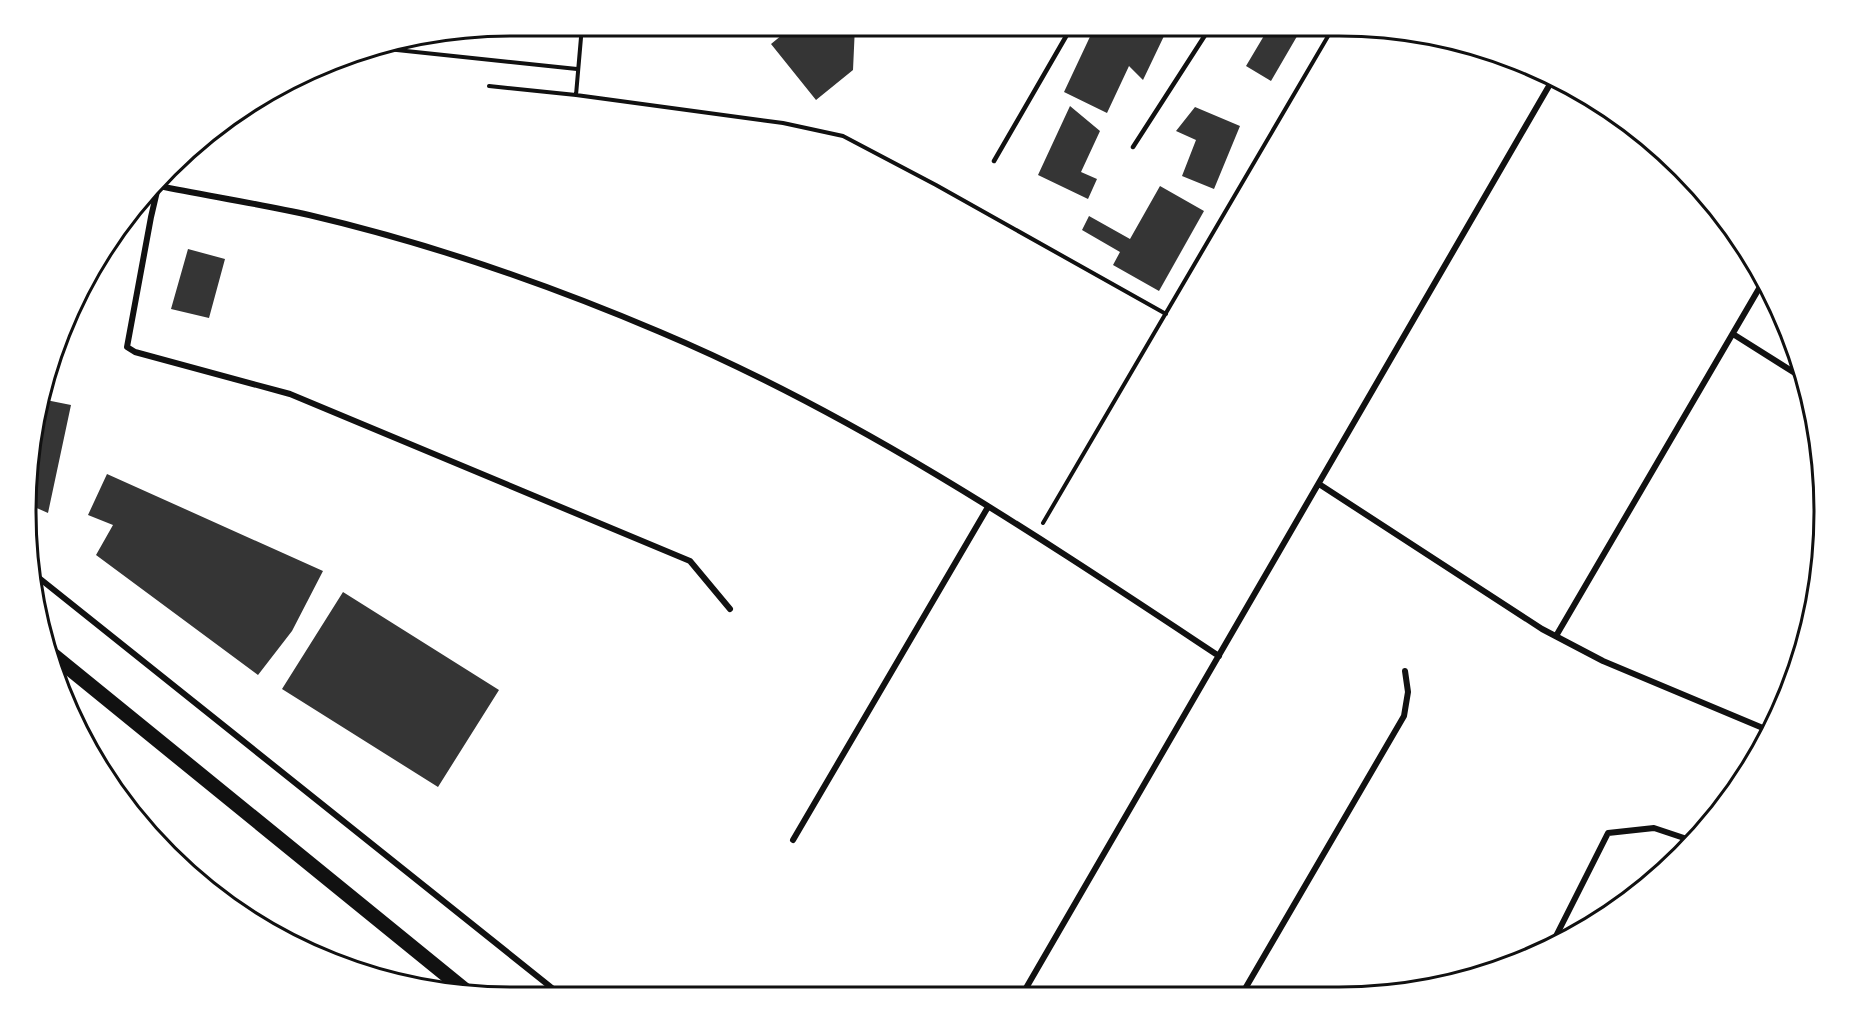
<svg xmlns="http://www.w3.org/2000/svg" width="1850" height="1023" font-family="'Asap Condensed',sans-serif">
<rect width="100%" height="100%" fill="#fff"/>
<!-- building -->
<path fill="#353535" d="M 793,26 L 811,26 L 812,30 L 816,26 L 855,26 L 853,70 L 816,100 L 771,44 Z
M 1095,26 L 1143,26 L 1164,36 L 1143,80 L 1129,66 L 1107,113 L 1064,92 Z
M 1265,26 L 1303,26 L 1271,81 L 1246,66 L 1268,29 Z
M 1070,106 L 1100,131 L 1081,172 L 1097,179 L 1088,199 L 1038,175 Z
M 1195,107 L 1240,126 L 1214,189 L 1182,176 L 1196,140 L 1176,131 Z
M 1160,186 L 1204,211 L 1159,291 L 1113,265 L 1120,252 L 1082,230 L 1089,216 L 1130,239 Z
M 188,249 L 225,259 L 209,318 L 171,309 Z
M 41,399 L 71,405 L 48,513 L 30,505 Z
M 107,474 L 323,571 L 292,631 L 258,675 L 96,555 L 113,525 L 88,515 Z
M 343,592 L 499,690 L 438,787 L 282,689 Z"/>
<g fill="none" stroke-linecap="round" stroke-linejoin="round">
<!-- path -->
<path stroke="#111" stroke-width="4" d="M 378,48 L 577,69
M 489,86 L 576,95 L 783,123 L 843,136 L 936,185 L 1166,314
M 576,95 L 582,26
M 1043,523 L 1334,26"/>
<!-- service -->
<path stroke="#111" stroke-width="4.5" d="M 1133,147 L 1211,26
M 994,161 L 1072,26"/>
<!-- minor -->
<path stroke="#111" stroke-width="6" d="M 159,186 C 209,196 260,204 309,215 C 429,243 547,284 660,332 C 859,416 1039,537 1219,656
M 158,187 L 151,217 L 127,347 L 135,352 L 290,394 L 690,561 L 730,609
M 1733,334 L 1806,380
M 1319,484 L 1542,629 L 1603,661 L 1770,731
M 34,574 L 562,996
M 1556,636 L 1764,280
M 793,840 L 988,507
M 1552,944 L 1608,833 L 1654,828 L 1693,841
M 1242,994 L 1404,716 L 1408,692 L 1405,671
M 1022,995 L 1553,79"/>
<!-- primary -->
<path stroke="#111" stroke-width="15" d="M 53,655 L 471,995"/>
</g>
<!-- crop -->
<path d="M0 0H1850V1023H0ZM511 36H1339A475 475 0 0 1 1814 511V512A475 475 0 0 1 1339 987H511A475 475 0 0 1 36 512V511A475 475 0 0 1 511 36Z" fill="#fff" fill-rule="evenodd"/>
<path fill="none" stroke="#111" stroke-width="3" d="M511 36H1339A475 475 0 0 1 1814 511V512A475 475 0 0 1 1339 987H511A475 475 0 0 1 36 512V511A475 475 0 0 1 511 36Z"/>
</svg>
